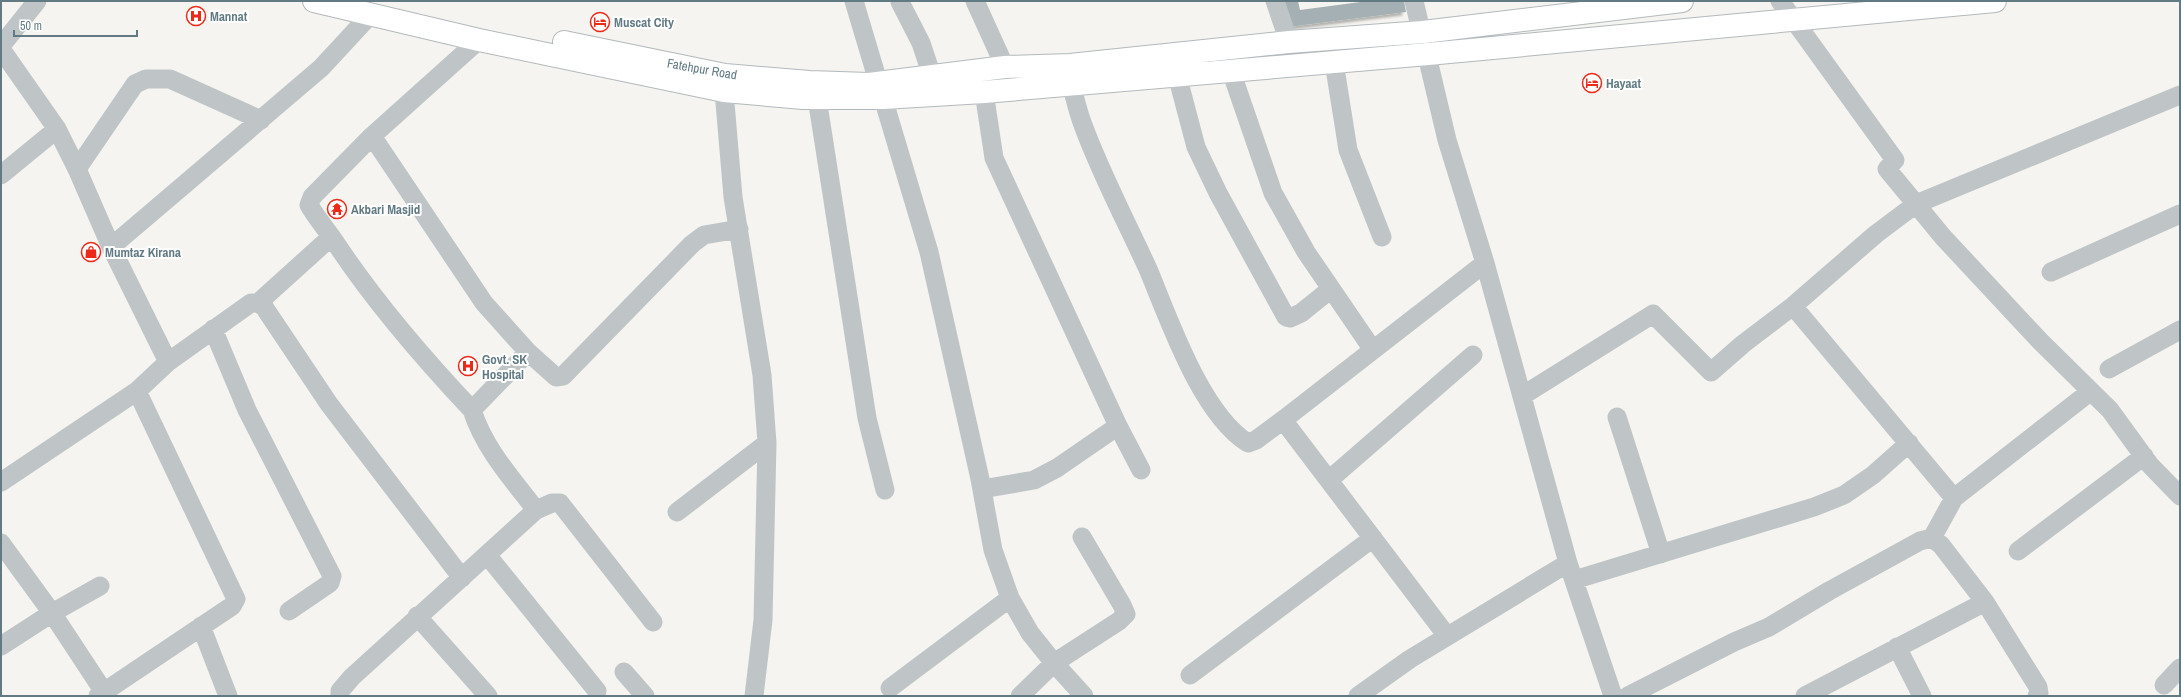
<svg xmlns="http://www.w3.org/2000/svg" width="2181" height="697" font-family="'Archivo Narrow',sans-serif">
<defs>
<filter id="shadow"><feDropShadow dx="-3.5" dy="3.5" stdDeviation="1" flood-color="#0004"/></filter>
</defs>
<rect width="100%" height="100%" fill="#f5f4f0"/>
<!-- building -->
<path fill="#a4b0b3" filter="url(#shadow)" d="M 1282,1 L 1298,1 L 1300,10 L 1368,1 L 1404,1 L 1406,12 L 1288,27 Z"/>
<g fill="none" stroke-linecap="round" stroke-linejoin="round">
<!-- secondary casing -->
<g stroke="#b2b9bc" stroke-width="24">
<path id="secondary" d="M 314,1 L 479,40 L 724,91 L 803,98 L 883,98 L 984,92 L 1428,54 L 1995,1
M 564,42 L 725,75 L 809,82 L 869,84 L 1005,67 L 1070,65 L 1289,42 L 1423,32 L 1682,1"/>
</g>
<!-- street -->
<path stroke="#bfc5c7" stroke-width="19" d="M 854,1 L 929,252 L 980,479 L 993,550 L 1010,598 L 1030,633 L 1054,663 L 1084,696
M 975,1 L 1005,67
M 1275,1 L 1289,42
M 1414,1 L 1447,140 L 1485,263 L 1568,563 L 1613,696
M 1780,1 L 1895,160 L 1887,169 L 1943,237 L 2040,341 L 2110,410 L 2150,465 L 2180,496
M 900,2 L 921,43 L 932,76
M 1,46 L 37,1
M 1,49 L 57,129 L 77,169 L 111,247 L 168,362 L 137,391 L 236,599 L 232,606 L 98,696
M 1334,62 L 1348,150 L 1382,237
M 1231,71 L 1273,193 L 1306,252 L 1373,350
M 1177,75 L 1196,147 L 1218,193 L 1286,317 L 1290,318 L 1301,313 L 1331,289
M 1071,84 C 1075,98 1078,112 1083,125 C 1101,174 1126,221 1148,269 C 1169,319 1201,414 1248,443 L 1256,440 L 1283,420 L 1485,263
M 724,91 L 733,197 L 762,375 L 767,443 L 763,620 L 754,696
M 984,92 L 994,158 L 1118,426 L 1141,470
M 817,98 L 867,418 L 885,490
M 372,136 L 484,303 L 528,352 L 472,410 C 484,448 512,479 536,510 L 552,503 L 560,503 L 653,622
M 77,169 L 135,84 L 146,79 L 170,79 L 261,120
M 1,175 L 57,129
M 111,247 L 321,68 L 371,14
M 2051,272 L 2180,214
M 258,303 L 331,237
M 1793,306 L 1954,498 L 2091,391
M 213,329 L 247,410 L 332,576 L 330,583 L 289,611
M 528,352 L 556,377 L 563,376 L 692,244 L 704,235 L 739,229
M 168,362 L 251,303 L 258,303 L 264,307 L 329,404 L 462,578
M 2109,369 L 2180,330
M 1522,396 L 1653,314 L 1711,372 L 1743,344 L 1793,306 L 1876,234 L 1916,204 L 2180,95
M 472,410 C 423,358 377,305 337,245 C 328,231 317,219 309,205 L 312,197 L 372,136 L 479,40
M 1617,417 L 1661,554
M 1283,420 L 1447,636
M 1329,480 L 1473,355
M 1,482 L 137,391
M 982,489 L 1034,480 L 1057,468 L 1118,426
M 677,512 L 767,443
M 1932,538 L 1954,498
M 1,543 L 52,613 L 104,692
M 2018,551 L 2144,456
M 487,555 L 597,691
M 1574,580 L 1814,507 L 1844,495 L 1873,475 L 1909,443
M 417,616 L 488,696
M 201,626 L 228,696
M 1,646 L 52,613 L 100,586
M 1897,647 L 1922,696
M 624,672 L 645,696
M 1190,675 L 1373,538
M 2164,685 L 2180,668
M 890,688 L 1010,598
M 340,696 L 340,691 L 352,677 L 536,510
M 1020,696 L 1054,663 L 1119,621 L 1126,614 L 1122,605 L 1082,537
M 1358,696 L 1410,659 L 1568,563
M 1628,696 L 1734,642 L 1769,627 L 1829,591 L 1920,541 L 1932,538 L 1941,545 L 1985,602 L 2038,687 L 2039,693 L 2037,696
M 1805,696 L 1985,602"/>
<!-- secondary -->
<use href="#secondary" stroke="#fff" stroke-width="22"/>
</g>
<!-- icons -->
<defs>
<g id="hospital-ring" transform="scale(1)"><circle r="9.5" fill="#fff" stroke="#ec2a1a" stroke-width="1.5"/><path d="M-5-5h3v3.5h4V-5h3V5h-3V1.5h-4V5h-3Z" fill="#ec2a1a"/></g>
<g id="hotel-ring" transform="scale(1)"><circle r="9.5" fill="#fff" stroke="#ec2a1a" stroke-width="1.5"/><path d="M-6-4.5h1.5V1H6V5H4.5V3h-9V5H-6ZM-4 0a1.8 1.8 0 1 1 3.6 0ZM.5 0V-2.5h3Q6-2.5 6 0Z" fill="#ec2a1a"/></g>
<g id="temple-ring" transform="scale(1)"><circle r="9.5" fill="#fff" stroke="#ec2a1a" stroke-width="1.5"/><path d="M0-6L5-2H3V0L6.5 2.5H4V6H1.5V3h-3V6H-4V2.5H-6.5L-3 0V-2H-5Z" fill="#ec2a1a"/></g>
<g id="shop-ring" transform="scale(1)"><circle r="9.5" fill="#fff" stroke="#ec2a1a" stroke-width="1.5"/><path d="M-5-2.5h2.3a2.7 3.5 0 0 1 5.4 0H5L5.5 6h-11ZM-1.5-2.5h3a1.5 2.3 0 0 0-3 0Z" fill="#ec2a1a"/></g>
</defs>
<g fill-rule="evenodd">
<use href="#hospital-ring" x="196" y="16"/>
<use href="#hotel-ring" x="600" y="22"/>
<use href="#hotel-ring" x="1592" y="83"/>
<use href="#temple-ring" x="337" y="209"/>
<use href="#shop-ring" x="91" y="252"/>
<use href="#hospital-ring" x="468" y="366"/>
</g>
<g text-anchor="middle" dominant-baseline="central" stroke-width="4" stroke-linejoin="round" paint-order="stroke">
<!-- poi labels -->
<g font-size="13" font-weight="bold" fill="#627a83" stroke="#fff" text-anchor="start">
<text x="210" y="16">Mannat</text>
<text x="614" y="22">Muscat City</text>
<text x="1606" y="83">Hayaat</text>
<text x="351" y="209">Akbari Masjid</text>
<text x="105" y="252">Mumtaz Kirana</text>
<text x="482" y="359">Govt. SK<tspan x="482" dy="15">Hospital</tspan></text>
</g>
<!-- street labels -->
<g font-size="13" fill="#627a83" stroke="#fff">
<text transform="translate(702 69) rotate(10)">Fatehpur Road</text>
</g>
</g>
<!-- border -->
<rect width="2181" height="697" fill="none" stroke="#627a83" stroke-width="4"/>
<!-- scale -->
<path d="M14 30v6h123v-6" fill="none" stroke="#627a83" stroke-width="2"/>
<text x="20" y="30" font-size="12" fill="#627a83" stroke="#ffffff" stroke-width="3" paint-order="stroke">50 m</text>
</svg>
